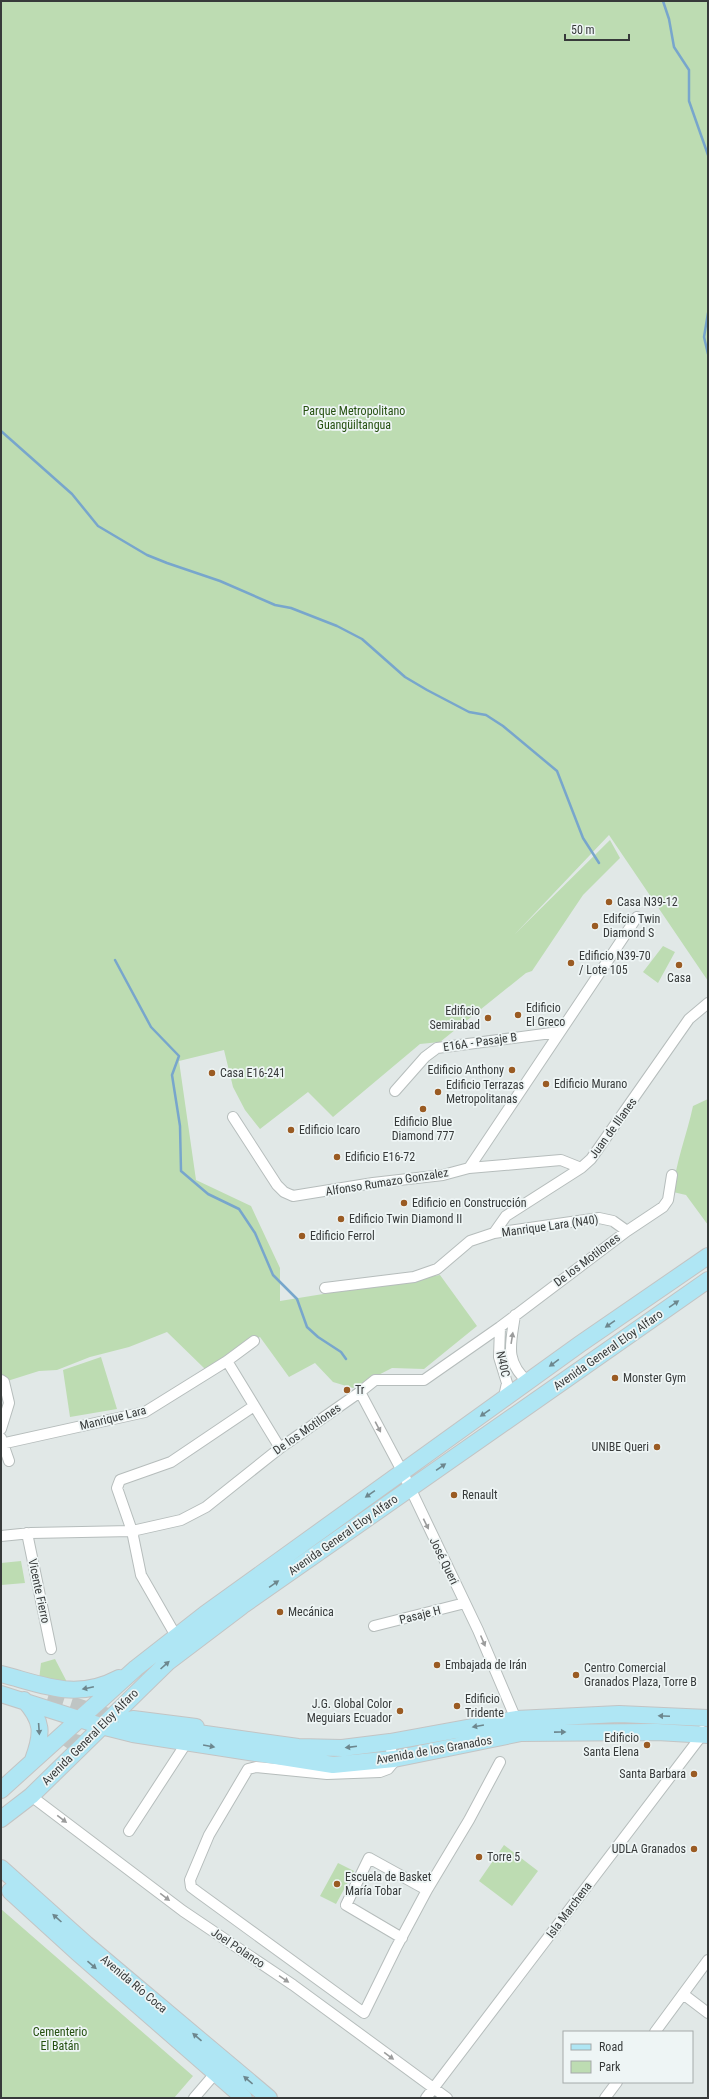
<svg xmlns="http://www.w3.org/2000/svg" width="709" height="2099" font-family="'Roboto Condensed',sans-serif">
<rect width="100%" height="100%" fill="#e1e8e7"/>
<!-- green -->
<path fill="#bddcb2" d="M 1,1 L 708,1 L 708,981 L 609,835 L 515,934 L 610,840 L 620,858 L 583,895 L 532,971 L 526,973 L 440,1042 L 420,1044 L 333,1117 L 308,1092 L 260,1129 L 245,1110 L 233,1087 L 224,1050 L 179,1061 L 196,1180 L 251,1206 L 280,1268 L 280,1301 L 440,1275 L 477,1326 L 424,1369 L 392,1368 L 353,1388 L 333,1382 L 315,1363 L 289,1377 L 260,1337 L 205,1369 L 167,1332 L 129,1347 L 90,1357 L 57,1370 L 39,1371 L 1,1383 Z
M 663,946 L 675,952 L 658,983 L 643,972 Z
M 708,1099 L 708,1225 L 686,1195 L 673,1192 C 675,1163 687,1135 693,1106 Z
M 101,1357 L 117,1409 L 70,1417 L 63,1370 Z
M 21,1561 L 25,1583 L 1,1585 L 1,1563 Z
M 55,1659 L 68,1684 L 39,1680 L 41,1663 Z
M 504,1845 L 538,1871 L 512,1906 L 479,1881 Z
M 338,1863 L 354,1871 L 336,1904 L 320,1896 Z
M 1,1909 L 193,2076 L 174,2098 L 1,2098 Z"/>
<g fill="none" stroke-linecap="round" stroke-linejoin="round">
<!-- stream -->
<path stroke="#78a6cc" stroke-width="2.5" d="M 663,1 L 669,19 L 674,47 L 689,70 L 689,101 L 708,155
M 708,313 L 704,337 L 708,354
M 1,431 L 72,494 L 98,526 L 147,555 L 167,563 L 220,581 L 275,605 L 291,608 L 337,626 L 362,639 L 405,677 L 427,690 L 469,712 L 486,715 L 503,726 L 557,771 L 583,838 L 599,863
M 115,960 L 151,1027 L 179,1056 L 172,1075 L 180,1126 L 181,1171 L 208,1194 L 239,1209 L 255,1233 L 273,1275 L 297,1299 L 307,1327 L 318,1337 L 341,1352 L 346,1359"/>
<!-- primary-tunnel -->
<path stroke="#bfc5c4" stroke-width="16" stroke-dasharray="16 8" stroke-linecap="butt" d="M 48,1697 L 124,1721
M 67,1748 C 75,1736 78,1726 71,1713"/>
<!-- street casing -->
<g stroke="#b6bdbc" stroke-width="12">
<path id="street" d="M 395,1091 L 425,1057 L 437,1048 L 559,1032
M 233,1117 L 277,1185 L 284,1192 L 293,1196 L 373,1183 L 443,1175 L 469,1168 L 561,1160 L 581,1168
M 469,1168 L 637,917
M 494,1233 L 506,1216 L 581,1168 L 591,1159 L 689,1019 L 708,1003
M 325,1288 L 414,1277 L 437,1269 L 470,1241 L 494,1233 L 599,1218 L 613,1221 L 627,1231
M 515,1315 C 511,1343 504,1361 528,1382
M 500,1327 L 499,1357 L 507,1383 L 503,1401
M 227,1361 L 280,1448
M 1,1380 L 4,1382 L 9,1403 L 1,1429
M 360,1392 L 402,1471 L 478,1630 L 518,1724
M 1,1438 L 9,1461
M 1,1444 L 145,1412 L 227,1361 L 254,1341
M 27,1533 L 51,1649
M 1,1536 L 31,1533 L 132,1531 L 181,1520 L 206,1507 L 280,1448 L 360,1392 L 375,1380 L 424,1380 L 500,1327 L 627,1231 L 663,1207 L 668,1200 L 672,1175
M 374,1626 L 465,1603
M 176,1636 L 141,1575 L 132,1531 L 117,1488 L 120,1480 L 171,1462 L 254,1406
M 390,1742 L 393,1763 L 388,1769 L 380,1772 L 327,1774 L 256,1767 L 248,1769 L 209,1835 L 190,1880 L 191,1887 L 199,1893 L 364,2013 L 396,1948 L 427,1890 L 469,1820 L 500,1762
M 31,1796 L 183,1911 L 293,1985 L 447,2098
M 129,1831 L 187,1742
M 402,1938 L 346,1905 L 369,1858 L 427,1890
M 683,1994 L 708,2013
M 655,2032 L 708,1960
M 194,2098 L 219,2069
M 426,2098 L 702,1735 L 702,1731
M 605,2098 L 617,2082"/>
</g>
<!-- primary casing -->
<g stroke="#c3c4c4" stroke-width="18">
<path id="primary" d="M 1,1674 C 44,1685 76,1701 119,1678
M 1,1694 L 101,1726 L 133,1734 L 333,1765 L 394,1759 L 521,1733 L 657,1732 L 708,1735
M 24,1700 C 43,1721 43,1733 33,1760
M 184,1731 L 298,1747 L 342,1748 L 390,1742 L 516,1719 L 619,1714 L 708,1718
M 133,1734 L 127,1731 L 126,1725 L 128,1721 L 133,1719 L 196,1727
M 1,1790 L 136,1668 L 205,1614 L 580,1344 L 708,1256
M 1,1819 L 31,1796 L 168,1662 L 242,1606 L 708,1280
M 1,1868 L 86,1944 L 269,2098
M 10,1891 L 78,1953 L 244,2098"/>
</g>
<!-- street -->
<use href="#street" stroke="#fff" stroke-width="10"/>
<!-- primary -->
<use href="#primary" stroke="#afe6f4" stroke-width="16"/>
</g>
<!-- one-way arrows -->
<defs><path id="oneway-solid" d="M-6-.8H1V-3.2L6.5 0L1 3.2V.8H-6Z"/></defs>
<g fill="#6d878e">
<use href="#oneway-solid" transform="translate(674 1304) rotate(-35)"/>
<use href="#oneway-solid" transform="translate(610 1324) rotate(145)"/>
<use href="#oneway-solid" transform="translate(554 1363) rotate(144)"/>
<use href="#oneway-solid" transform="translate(485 1413) rotate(145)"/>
<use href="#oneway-solid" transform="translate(441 1467) rotate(-35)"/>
<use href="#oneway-solid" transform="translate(370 1494) rotate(145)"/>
<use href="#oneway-solid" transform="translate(274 1584) rotate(-35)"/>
<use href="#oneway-solid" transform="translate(165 1665) rotate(-42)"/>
<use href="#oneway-solid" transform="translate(88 1688) rotate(168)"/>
<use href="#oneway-solid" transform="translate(664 1716) rotate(-178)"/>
<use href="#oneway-solid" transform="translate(478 1726) rotate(170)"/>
<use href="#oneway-solid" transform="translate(39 1729) rotate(86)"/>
<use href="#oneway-solid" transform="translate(560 1732) rotate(-1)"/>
<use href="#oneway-solid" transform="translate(209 1746) rotate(10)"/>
<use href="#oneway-solid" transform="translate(351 1747) rotate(173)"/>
<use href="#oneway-solid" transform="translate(57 1918) rotate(-138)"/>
<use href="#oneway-solid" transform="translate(92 1965) rotate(41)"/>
<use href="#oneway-solid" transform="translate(197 2037) rotate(-139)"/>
<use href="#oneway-solid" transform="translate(248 2080) rotate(-140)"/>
</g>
<g fill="#9b9c9c">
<use href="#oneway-solid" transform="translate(512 1338) rotate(-81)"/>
<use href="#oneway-solid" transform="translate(378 1427) rotate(62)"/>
<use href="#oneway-solid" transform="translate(426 1524) rotate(64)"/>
<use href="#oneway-solid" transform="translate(483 1641) rotate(67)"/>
<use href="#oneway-solid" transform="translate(62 1819) rotate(37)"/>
<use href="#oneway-solid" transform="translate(165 1897) rotate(37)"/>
<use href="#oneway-solid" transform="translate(284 1979) rotate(34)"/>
<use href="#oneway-solid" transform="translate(389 2056) rotate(36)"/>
</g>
<!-- markers -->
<g fill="#9a5b23" stroke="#eef5f5" stroke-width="1.5">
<circle cx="609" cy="902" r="4"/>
<circle cx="595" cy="926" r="4"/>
<circle cx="571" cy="963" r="4"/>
<circle cx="679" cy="965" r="4"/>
<circle cx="518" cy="1015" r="4"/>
<circle cx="488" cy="1018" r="4"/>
<circle cx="512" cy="1070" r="4"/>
<circle cx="212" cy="1073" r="4"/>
<circle cx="546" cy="1084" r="4"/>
<circle cx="438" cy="1092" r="4"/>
<circle cx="423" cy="1109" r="4"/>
<circle cx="291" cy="1130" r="4"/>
<circle cx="337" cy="1157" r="4"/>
<circle cx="404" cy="1203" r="4"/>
<circle cx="341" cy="1219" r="4"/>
<circle cx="302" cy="1236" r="4"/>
<circle cx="615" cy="1378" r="4"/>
<circle cx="347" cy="1390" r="4"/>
<circle cx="657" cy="1447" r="4"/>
<circle cx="454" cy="1495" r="4"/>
<circle cx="280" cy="1612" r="4"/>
<circle cx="437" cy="1665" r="4"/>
<circle cx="576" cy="1675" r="4"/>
<circle cx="457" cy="1706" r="4"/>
<circle cx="400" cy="1711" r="4"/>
<circle cx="647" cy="1745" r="4"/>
<circle cx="694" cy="1774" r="4"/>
<circle cx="694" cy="1849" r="4"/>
<circle cx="479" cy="1857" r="4"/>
<circle cx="337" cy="1884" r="4"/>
</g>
<g text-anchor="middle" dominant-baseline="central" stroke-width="3.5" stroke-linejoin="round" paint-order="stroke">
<!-- park labels -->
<g font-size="12" fill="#255010" stroke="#eef5f5">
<text x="354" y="411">Parque Metropolitano<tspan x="354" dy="14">Guangüiltangua</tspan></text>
<text x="60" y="2032">Cementerio<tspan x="60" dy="14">El Batán</tspan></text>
</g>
<!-- poi labels -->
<g font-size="12" fill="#373a3a" stroke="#eef5f5" text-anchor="start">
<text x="617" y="902">Casa N39-12</text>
<text x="603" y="919">Edifcio Twin<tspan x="603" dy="14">Diamond S</tspan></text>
<text x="579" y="956">Edificio N39-70<tspan x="579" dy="14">/ Lote 105</tspan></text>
<text x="679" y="978" text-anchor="middle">Casa</text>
<text x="526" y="1008">Edificio<tspan x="526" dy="14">El Greco</tspan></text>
<text x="480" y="1011" text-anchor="end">Edificio<tspan x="480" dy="14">Semirabad</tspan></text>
<text x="504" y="1070" text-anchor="end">Edificio Anthony</text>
<text x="220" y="1073">Casa E16-241</text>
<text x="554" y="1084">Edificio Murano</text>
<text x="446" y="1085">Edificio Terrazas<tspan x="446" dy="14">Metropolitanas</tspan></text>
<text x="423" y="1122" text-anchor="middle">Edificio Blue<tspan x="423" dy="14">Diamond 777</tspan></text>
<text x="299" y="1130">Edificio Icaro</text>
<text x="345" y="1157">Edificio E16-72</text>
<text x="412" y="1203">Edificio en Construcción</text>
<text x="349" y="1219">Edificio Twin Diamond II</text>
<text x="310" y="1236">Edificio Ferrol</text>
<text x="623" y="1378">Monster Gym</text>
<text x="355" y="1390">Tr</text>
<text x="649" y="1447" text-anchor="end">UNIBE Queri</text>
<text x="462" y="1495">Renault</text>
<text x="288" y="1612">Mecánica</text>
<text x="445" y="1665">Embajada de Irán</text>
<text x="584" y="1668">Centro Comercial<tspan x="584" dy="14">Granados Plaza, Torre B</tspan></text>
<text x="465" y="1699">Edificio<tspan x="465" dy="14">Tridente</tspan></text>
<text x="392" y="1704" text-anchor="end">J.G. Global Color<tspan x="392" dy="14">Meguiars Ecuador</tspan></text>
<text x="639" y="1738" text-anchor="end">Edificio<tspan x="639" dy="14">Santa Elena</tspan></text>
<text x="686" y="1774" text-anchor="end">Santa Barbara</text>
<text x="686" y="1849" text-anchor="end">UDLA Granados</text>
<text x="487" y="1857">Torre 5</text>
<text x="345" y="1877">Escuela de Basket<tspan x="345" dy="14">María Tobar</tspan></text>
</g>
<!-- street labels -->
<g font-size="12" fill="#373a3a" stroke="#eef5f5">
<text transform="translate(480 1042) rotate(-8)">E16A - Pasaje B</text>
<text transform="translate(613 1128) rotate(-54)">Juan de Illanes</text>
<text transform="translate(387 1182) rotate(-9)">Alfonso Rumazo Gonzalez</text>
<text transform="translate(550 1226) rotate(-8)">Manrique Lara (N40)</text>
<text transform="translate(587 1260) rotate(-37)">De los Motilones</text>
<text transform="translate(608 1350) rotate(-35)">Avenida General Eloy Alfaro</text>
<text transform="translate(503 1364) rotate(78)">N40C</text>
<text transform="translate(113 1418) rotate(-14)">Manrique Lara</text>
<text transform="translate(307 1429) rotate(-35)">De los Motilones</text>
<text transform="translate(343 1535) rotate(-35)">Avenida General Eloy Alfaro</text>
<text transform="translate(444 1561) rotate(64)">José Queri</text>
<text transform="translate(39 1591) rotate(78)">Vicente Fierro</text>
<text transform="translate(420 1615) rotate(-14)">Pasaje H</text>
<text transform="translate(90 1737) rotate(-45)">Avenida General Eloy Alfaro</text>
<text transform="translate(434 1750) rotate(-10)">Avenida de los Granados</text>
<text transform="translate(569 1910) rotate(-53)">Isla Marchena</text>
<text transform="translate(238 1948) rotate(34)">Joel Polanco</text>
<text transform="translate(134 1984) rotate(40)">Avenida Río Coca</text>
</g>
</g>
<!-- border -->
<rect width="709" height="2099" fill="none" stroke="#373a3a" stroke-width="4"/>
<!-- legend -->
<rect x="563" y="2031" width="130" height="52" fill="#eef5f5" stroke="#a5aaaa"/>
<rect x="571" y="2044" width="20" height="6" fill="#afe6f4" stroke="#a5aaaa"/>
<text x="599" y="2051" font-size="12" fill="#373a3a">Road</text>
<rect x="571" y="2061" width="20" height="12" fill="#bddcb2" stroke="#a5aaaa"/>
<text x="599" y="2071" font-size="12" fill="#373a3a">Park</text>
<!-- scale -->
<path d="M565 34v6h64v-6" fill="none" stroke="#373a3a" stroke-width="2"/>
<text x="571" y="34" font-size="12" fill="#373a3a" stroke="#eef5f5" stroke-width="3" paint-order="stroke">50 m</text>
</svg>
